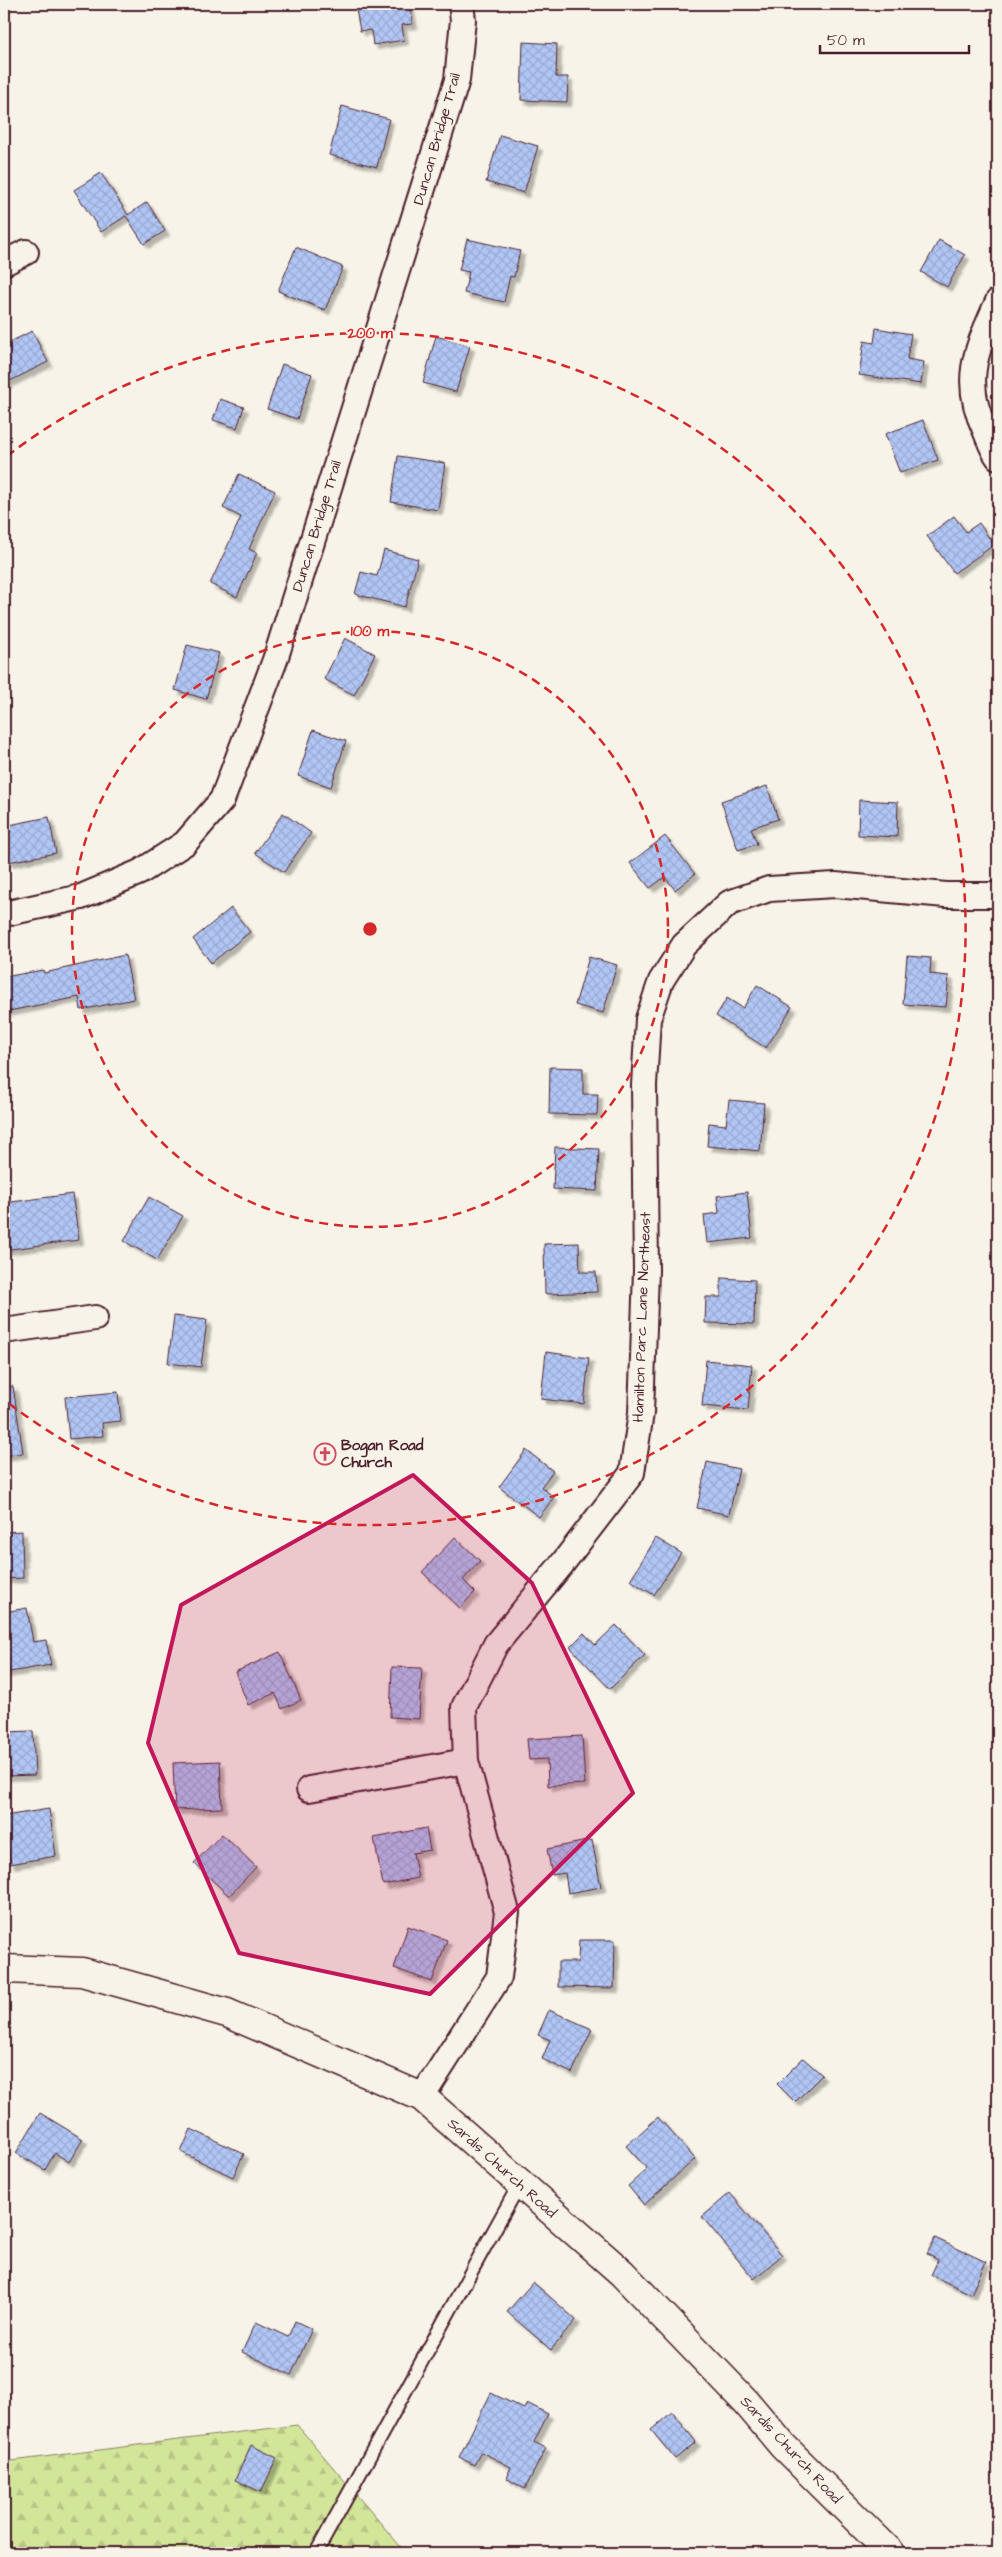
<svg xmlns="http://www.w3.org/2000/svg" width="1002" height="2557" font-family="'Architects Daughter',sans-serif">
<defs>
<pattern id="forest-firs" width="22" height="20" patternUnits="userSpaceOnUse" patternTransform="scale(1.25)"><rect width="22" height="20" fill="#d2e69a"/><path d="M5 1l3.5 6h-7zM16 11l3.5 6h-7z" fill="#b6c585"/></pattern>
<pattern id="building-cross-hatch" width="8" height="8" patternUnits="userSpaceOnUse" patternTransform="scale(1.25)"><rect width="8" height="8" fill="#b0c6f5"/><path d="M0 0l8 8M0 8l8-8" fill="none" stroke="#99aad2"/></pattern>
<filter id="shadow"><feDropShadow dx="4.5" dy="4.5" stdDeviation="1" flood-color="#0004"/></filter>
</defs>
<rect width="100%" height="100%" fill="#f7f3e8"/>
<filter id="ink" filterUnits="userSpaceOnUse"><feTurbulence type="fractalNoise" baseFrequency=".02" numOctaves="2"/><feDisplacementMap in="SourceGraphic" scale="10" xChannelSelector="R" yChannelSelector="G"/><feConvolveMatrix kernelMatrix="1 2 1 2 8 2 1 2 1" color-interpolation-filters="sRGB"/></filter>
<g filter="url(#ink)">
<!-- forest -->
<path fill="url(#forest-firs)" stroke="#8e8262" d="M 297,2425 L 406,2553 L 4,2553 L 4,2462 Z"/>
<!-- building -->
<path fill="url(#building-cross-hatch)" stroke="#4a1f2b" filter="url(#shadow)" d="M 355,4 L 409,4 L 413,24 L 402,25 L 404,40 L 373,45 L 371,30 L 360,31 Z
M 523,42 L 557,44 L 556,77 L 568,77 L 567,102 L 521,100 Z
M 342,106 L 389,119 L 377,167 L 329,155 Z
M 500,135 L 538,146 L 524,193 L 486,182 Z
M 101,173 L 128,215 L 147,202 L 165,231 L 144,244 L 126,216 L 101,232 L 74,190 Z
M 467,239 L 520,251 L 514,277 L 510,276 L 504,302 L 464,293 L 469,272 L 459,270 Z
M 939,240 L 965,255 L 947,287 L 921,272 Z
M 296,247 L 343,267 L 325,310 L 278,291 Z
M 876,328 L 911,334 L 907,359 L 924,362 L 921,384 L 859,375 L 864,341 L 874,343 Z
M 32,331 L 48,362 L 4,384 L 4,345 Z
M 436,336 L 470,346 L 456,392 L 423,383 Z
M 282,364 L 312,374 L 297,419 L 267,409 Z
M 220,399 L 244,407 L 237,428 L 213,420 Z
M 923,420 L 938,460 L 900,473 L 885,434 Z
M 398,456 L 445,463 L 438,510 L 391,502 Z
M 239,474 L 275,491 L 249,549 L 257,553 L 237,597 L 210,584 L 241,517 L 223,508 Z
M 954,516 L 966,532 L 979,523 L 994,545 L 954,573 L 927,536 Z
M 384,550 L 418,559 L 405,607 L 355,594 L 361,572 L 377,576 Z
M 345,638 L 375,654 L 354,695 L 324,679 Z
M 187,645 L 219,653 L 206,699 L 175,690 Z
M 313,730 L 346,741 L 331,787 L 298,776 Z
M 767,786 L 778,819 L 751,828 L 757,844 L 738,850 L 721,801 Z
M 859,800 L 898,802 L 897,837 L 858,835 Z
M 283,813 L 311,833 L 284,872 L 255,853 Z
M 49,817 L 56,853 L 8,862 L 4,826 Z
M 665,836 L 695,874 L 675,890 L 665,877 L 650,888 L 630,863 Z
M 231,908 L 250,932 L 211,963 L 193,939 Z
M 125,955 L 134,999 L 81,1010 L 79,997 L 4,1012 L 4,977 L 43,970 L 44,973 Z
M 907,956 L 931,958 L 930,974 L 949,976 L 946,1007 L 903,1004 Z
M 589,957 L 617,965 L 603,1013 L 575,1005 Z
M 757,985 L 792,1007 L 766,1048 L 716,1016 L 727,998 L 743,1008 Z
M 550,1067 L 583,1068 L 583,1094 L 598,1094 L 597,1115 L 549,1114 Z
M 729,1100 L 764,1103 L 760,1151 L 707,1146 L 709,1123 L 726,1125 Z
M 555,1147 L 599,1149 L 597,1191 L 553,1189 Z
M 747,1192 L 752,1238 L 707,1243 L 704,1215 L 719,1213 L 717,1196 Z
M 72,1194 L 79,1240 L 4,1250 L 4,1203 Z
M 149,1197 L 183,1216 L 157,1260 L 124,1241 Z
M 579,1243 L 580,1272 L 596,1272 L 597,1292 L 545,1294 L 544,1244 Z
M 721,1278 L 755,1280 L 754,1324 L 705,1323 L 706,1297 L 721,1297 Z
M 174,1316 L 207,1320 L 201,1367 L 168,1363 Z
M 546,1352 L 589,1358 L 584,1404 L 541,1399 Z
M 706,1360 L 752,1365 L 748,1410 L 702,1406 Z
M 13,1386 L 23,1453 L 4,1456 L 4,1387 Z
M 118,1392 L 121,1421 L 102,1423 L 103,1436 L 69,1439 L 65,1397 Z
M 526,1450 L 553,1471 L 541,1487 L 554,1497 L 539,1517 L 499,1487 Z
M 707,1462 L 739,1469 L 729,1515 L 697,1508 Z
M 22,1531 L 23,1578 L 4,1579 L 4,1532 Z
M 455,1537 L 480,1561 L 463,1580 L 475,1592 L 460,1608 L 422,1572 Z
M 656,1538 L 681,1553 L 654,1595 L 630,1580 Z
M 27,1608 L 33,1642 L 46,1640 L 51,1665 L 4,1673 L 4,1612 Z
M 616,1625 L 645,1655 L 610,1689 L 570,1647 L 584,1633 L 595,1645 Z
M 280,1652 L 301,1700 L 282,1709 L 275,1693 L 248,1705 L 235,1672 Z
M 392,1667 L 422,1668 L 419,1719 L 390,1717 Z
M 33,1731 L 35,1775 L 4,1776 L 4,1732 Z
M 582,1736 L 585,1784 L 548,1786 L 547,1759 L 529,1760 L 527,1739 Z
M 220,1761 L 222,1808 L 175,1810 L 173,1763 Z
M 49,1809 L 56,1856 L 10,1864 L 4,1816 Z
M 426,1828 L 430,1850 L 413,1853 L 418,1878 L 383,1885 L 374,1838 Z
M 222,1834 L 256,1867 L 229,1896 L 194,1863 Z
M 592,1840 L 601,1887 L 568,1893 L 565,1873 L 552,1875 L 547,1849 Z
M 408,1926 L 447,1940 L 432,1982 L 394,1968 Z
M 579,1940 L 615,1940 L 614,1988 L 558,1987 L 558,1962 L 578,1962 Z
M 549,2010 L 592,2029 L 572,2073 L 542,2059 L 550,2040 L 538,2035 Z
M 803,2058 L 822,2075 L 795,2102 L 777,2084 Z
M 40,2113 L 83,2139 L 69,2162 L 55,2153 L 45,2170 L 16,2153 Z
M 658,2117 L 695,2159 L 644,2205 L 628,2186 L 647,2169 L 626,2146 Z
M 191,2129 L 244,2154 L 233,2177 L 181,2152 Z
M 730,2193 L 782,2255 L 754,2279 L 702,2217 Z
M 935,2238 L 986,2262 L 971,2294 L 931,2275 L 938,2260 L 927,2254 Z
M 533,2282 L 576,2320 L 551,2350 L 507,2312 Z
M 295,2321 L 312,2329 L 291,2375 L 242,2352 L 256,2322 L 288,2337 Z
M 491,2393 L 524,2409 L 527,2403 L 548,2414 L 534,2442 L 546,2448 L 525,2489 L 506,2478 L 511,2467 L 481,2452 L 474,2465 L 459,2457 Z
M 672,2412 L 696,2442 L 675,2459 L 651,2430 Z
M 251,2445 L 277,2458 L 261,2492 L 235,2480 Z"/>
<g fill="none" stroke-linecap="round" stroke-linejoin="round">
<!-- service casing -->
<g stroke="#4a1f2b" stroke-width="16">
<path id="service" d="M 316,2553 L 519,2185"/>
</g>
<!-- minor casing -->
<g stroke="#4a1f2b" stroke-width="28">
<path id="minor" d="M 4,263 L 26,252
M 998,301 C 977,349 961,379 985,430 C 989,439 992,449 998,457
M 4,914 L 81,897 L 140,872 L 185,843 L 222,800 L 275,660 L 457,80 L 463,20 L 461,4
M 4,1331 L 95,1318
M 309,1789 L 466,1761
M 422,2097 L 499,1977 L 507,1912 L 466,1761 L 464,1707 L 496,1644 L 562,1564 L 632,1473 L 641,1413 L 646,1271 L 644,1085 L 648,1019 L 661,981 L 684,945 L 729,903 L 769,889 L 835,885 L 946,895 L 998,895"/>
</g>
<!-- tertiary casing -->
<g stroke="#4a1f2b" stroke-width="31">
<path id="tertiary" d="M 4,1969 L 82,1972 L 227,2013 L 422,2097 L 622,2273 L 746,2402 L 783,2446 L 891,2553"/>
</g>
<!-- service -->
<use href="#service" stroke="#f7f3e8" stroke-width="12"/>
<!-- minor -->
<use href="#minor" stroke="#f7f3e8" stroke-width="24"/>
<!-- tertiary -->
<use href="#tertiary" stroke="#f7f3e8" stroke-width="28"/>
</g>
</g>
<!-- marked area -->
<path fill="#c2185b" fill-opacity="0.2" stroke="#c2185b" stroke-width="4" stroke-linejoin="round" d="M 413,1475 L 532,1583 L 633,1793 L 430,1994 L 239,1953 L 148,1743 L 181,1605 Z"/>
<!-- distance rings -->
<g fill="none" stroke="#d62828" stroke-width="2.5" stroke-dasharray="9 6">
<circle cx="370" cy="929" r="298"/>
<path d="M7 456A596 596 0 1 1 7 1402"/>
</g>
<!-- icons -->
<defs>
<g id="church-ring" transform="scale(1.125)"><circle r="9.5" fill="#f7f3e8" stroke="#d1495b" stroke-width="1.5"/><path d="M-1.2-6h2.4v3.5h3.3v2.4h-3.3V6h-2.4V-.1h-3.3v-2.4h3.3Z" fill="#d1495b"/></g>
</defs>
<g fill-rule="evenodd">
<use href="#church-ring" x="325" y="1454"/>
</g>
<g text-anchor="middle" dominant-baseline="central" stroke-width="4" stroke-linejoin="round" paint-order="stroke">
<!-- street labels -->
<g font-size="15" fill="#4a1f2b" stroke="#f7f3e8">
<text transform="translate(437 139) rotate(-74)">Duncan Bridge Trail</text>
<text transform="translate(317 526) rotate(-73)">Duncan Bridge Trail</text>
<text transform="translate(642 1317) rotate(-88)">Hamilton Parc Lane Northeast</text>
<text transform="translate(502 2168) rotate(42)">Sardis Church Road</text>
<text transform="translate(791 2450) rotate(47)">Sardis Church Road</text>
</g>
<!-- poi labels -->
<g font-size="15" font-weight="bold" fill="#4a1f2b" stroke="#f7f3e8" text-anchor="start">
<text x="341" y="1445">Bogan Road<tspan x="341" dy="17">Church</tspan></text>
</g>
</g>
<circle cx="370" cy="929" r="8" fill="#d62828" stroke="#f7f3e8" stroke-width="2.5"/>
<g font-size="15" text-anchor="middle" font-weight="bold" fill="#d62828" stroke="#f7f3e8" stroke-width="4" stroke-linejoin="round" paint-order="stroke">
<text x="370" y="338">200 m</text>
<text x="370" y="636">100 m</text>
</g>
<!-- margin -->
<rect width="1002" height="2557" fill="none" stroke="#f7f3e8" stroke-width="20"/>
<rect x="10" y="10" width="982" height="2537" fill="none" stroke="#4a1f2b" stroke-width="2" filter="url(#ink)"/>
<!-- scale -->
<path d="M820 45v8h149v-8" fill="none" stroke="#4a1f2b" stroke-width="2.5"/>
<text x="827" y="45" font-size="15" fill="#4a1f2b" stroke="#f7f3e8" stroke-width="4" paint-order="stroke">50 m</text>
</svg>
